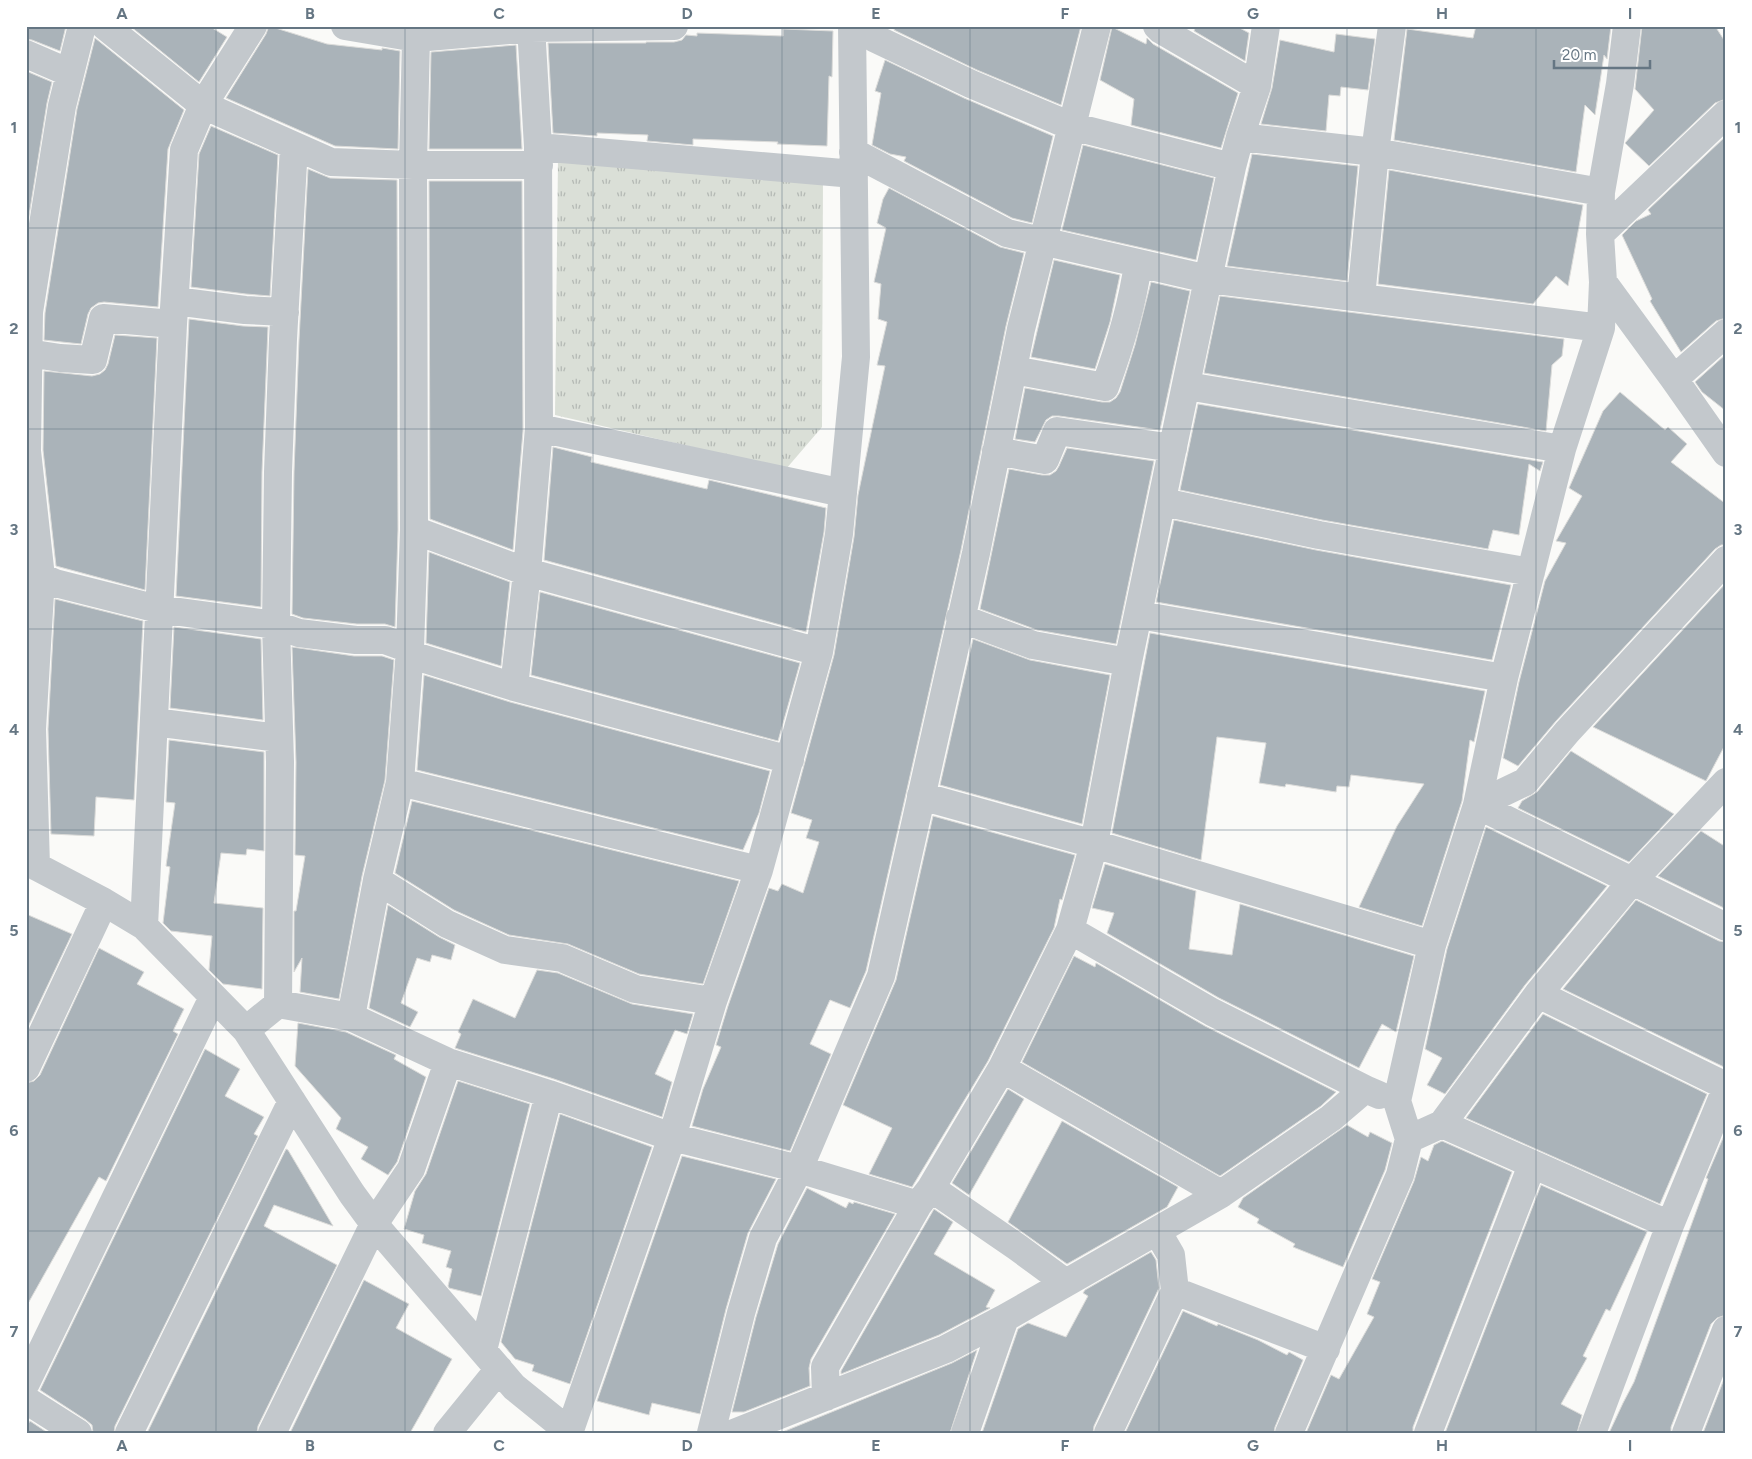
<svg xmlns="http://www.w3.org/2000/svg" width="1752" height="1459" font-family="Figtree,sans-serif">
<defs>
<pattern id="park-tufts" width="24" height="20" patternUnits="userSpaceOnUse" patternTransform="scale(1.25)"><rect width="24" height="20" fill="#dadfd7"/><path d="M3 7l-1-3M5 7V3M7 7l1-3M15 17l-1-3M17 17v-4M19 17l1-3" fill="none" stroke="#b4b9b4"/></pattern>
</defs>
<rect width="100%" height="100%" fill="#fafaf8"/>
<!-- park -->
<path fill="url(#park-tufts)" d="M 558,159 L 823,177 L 822,427 L 786,469 L 555,415 Z"/>
<!-- building -->
<path fill="#aab3b9" stroke="#dcdcda" d="M 26,26 L 66,26 L 60,51 L 32,40 L 26,39 Z
M 130,26 L 209,26 L 227,37 L 199,82 Z
M 269,26 L 327,44 L 382,50 L 382,48 L 400,51 L 398,149 L 335,146 L 226,98 L 266,34 Z
M 896,26 L 1081,26 L 1061,105 L 977,70 L 894,30 Z
M 1196,26 L 1236,26 L 1249,33 L 1245,61 L 1194,31 Z
M 1476,26 L 1611,26 L 1607,59 L 1604,55 L 1595,115 L 1585,105 L 1576,172 L 1394,140 L 1407,29 L 1473,38 Z
M 1642,26 L 1715,26 L 1726,43 L 1726,99 L 1715,103 L 1649,166 L 1625,143 L 1654,110 L 1635,89 Z
M 1112,27 L 1146,44 L 1147,38 L 1153,44 L 1238,93 L 1221,148 L 1131,125 L 1134,99 L 1100,80 Z
M 783,29 L 833,31 L 832,77 L 829,76 L 827,146 L 777,144 L 778,142 L 693,139 L 693,145 L 647,141 L 648,135 L 597,133 L 597,136 L 553,133 L 548,43 L 646,43 L 646,42 L 674,42 L 682,40 L 686,35 L 697,36 L 697,33 L 783,36 Z
M 1336,34 L 1375,39 L 1368,90 L 1341,87 L 1340,96 L 1329,95 L 1326,131 L 1261,124 L 1272,88 L 1280,40 L 1334,52 Z
M 95,38 L 184,110 L 168,149 L 158,307 L 104,302 L 98,303 L 91,308 L 88,314 L 81,344 L 62,342 L 44,340 L 45,313 L 77,109 Z
M 516,45 L 522,149 L 429,149 L 431,52 Z
M 885,60 L 964,98 L 1053,136 L 1032,223 L 1012,218 L 904,161 L 906,157 L 890,154 L 872,145 L 881,93 L 875,91 Z
M 26,71 L 52,82 L 47,103 L 28,222 L 26,222 Z
M 211,126 L 278,155 L 270,296 L 246,294 L 191,287 L 199,154 Z
M 1726,136 L 1726,318 L 1716,321 L 1681,352 L 1650,301 L 1652,299 L 1622,235 L 1636,221 L 1651,214 L 1648,210 Z
M 1083,145 L 1214,178 L 1196,260 L 1062,230 Z
M 1252,154 L 1358,166 L 1347,281 L 1227,266 Z
M 308,169 L 330,178 L 397,180 L 398,530 L 395,627 L 385,624 L 357,624 L 303,618 L 292,614 L 294,472 L 299,340 Z
M 1389,170 L 1583,205 L 1568,286 L 1556,276 L 1533,304 L 1378,284 Z
M 429,181 L 522,181 L 523,431 L 513,550 L 430,519 Z
M 889,188 L 1000,247 L 1024,253 L 1006,326 L 961,550 L 866,971 L 850,1008 L 830,1000 L 810,1044 L 831,1054 L 790,1151 L 692,1126 L 703,1089 L 721,1047 L 716,1045 L 728,1006 L 769,888 L 778,891 L 782,884 L 803,893 L 819,842 L 806,838 L 812,820 L 791,813 L 834,655 L 854,537 L 858,495 L 885,366 L 877,365 L 887,322 L 878,319 L 881,284 L 874,282 L 886,228 L 877,223 L 883,199 Z
M 1054,260 L 1120,275 L 1110,322 L 1095,369 L 1031,357 Z
M 1151,282 L 1190,291 L 1160,430 L 1059,416 L 1052,416 L 1046,420 L 1035,442 L 1015,439 L 1025,388 L 1102,402 L 1110,402 L 1116,398 L 1120,392 L 1135,345 Z
M 1220,296 L 1564,339 L 1562,356 L 1552,365 L 1546,431 L 1204,373 Z
M 189,319 L 243,326 L 268,327 L 262,472 L 261,607 L 176,596 Z
M 115,335 L 157,338 L 145,590 L 56,566 L 43,450 L 44,371 L 92,376 L 100,374 L 105,370 L 108,364 Z
M 1726,354 L 1726,411 L 1702,392 L 1695,382 Z
M 1620,392 L 1665,430 L 1668,427 L 1687,444 L 1671,462 L 1726,504 L 1726,545 L 1721,545 L 1715,549 L 1556,721 L 1518,766 L 1503,758 L 1519,682 L 1545,581 L 1566,543 L 1556,541 L 1582,496 L 1569,488 L 1603,411 Z
M 1198,404 L 1543,462 L 1540,471 L 1529,464 L 1519,535 L 1493,530 L 1488,549 L 1322,520 L 1180,490 Z
M 553,447 L 592,457 L 591,462 L 707,489 L 709,480 L 826,508 L 824,532 L 806,632 L 544,560 Z
M 1067,448 L 1154,461 L 1116,644 L 1037,630 L 980,609 L 1009,469 L 1042,475 L 1050,475 L 1056,471 L 1059,466 Z
M 1174,520 L 1316,550 L 1511,585 L 1492,660 L 1156,602 Z
M 429,552 L 510,582 L 501,666 L 426,643 Z
M 1726,583 L 1726,743 L 1706,781 L 1593,727 Z
M 540,592 L 800,663 L 778,741 L 531,675 Z
M 55,599 L 143,621 L 134,800 L 96,797 L 94,836 L 51,834 L 48,729 Z
M 174,627 L 261,639 L 263,720 L 170,708 Z
M 1150,633 L 1485,691 L 1474,742 L 1470,740 L 1462,801 L 1422,926 L 1359,907 L 1397,826 L 1424,784 L 1351,775 L 1349,787 L 1337,786 L 1336,792 L 1286,784 L 1285,787 L 1259,783 L 1266,743 L 1217,737 L 1201,860 L 1112,833 Z
M 973,639 L 1030,660 L 1110,675 L 1082,824 L 940,785 Z
M 292,647 L 354,656 L 382,656 L 394,660 L 385,780 L 362,876 L 339,999 L 300,992 L 302,958 L 294,972 L 294,911 L 296,911 L 305,856 L 295,855 L 296,762 Z
M 424,675 L 510,702 L 770,771 L 759,813 L 743,850 L 417,770 Z
M 169,740 L 264,752 L 264,851 L 247,849 L 246,855 L 221,853 L 214,903 L 263,908 L 262,989 L 223,984 L 209,970 L 212,936 L 171,931 L 163,923 L 170,867 L 166,866 L 175,803 L 166,802 Z
M 1571,751 L 1674,814 L 1629,862 L 1518,808 L 1522,801 L 1537,792 Z
M 412,801 L 739,881 L 703,984 L 639,974 L 568,944 L 509,935 L 454,910 L 395,873 Z
M 933,816 L 1075,855 L 1062,900 L 1060,899 L 1054,928 L 988,1061 L 912,1187 L 869,1174 L 892,1128 L 843,1105 L 896,980 Z
M 1486,827 L 1607,886 L 1525,985 L 1445,1094 L 1427,1085 L 1442,1058 L 1425,1049 L 1447,949 Z
M 1701,831 L 1726,847 L 1726,909 L 1658,876 Z
M 1105,864 L 1196,891 L 1189,949 L 1232,955 L 1240,904 L 1414,956 L 1396,1032 L 1382,1024 L 1359,1068 L 1219,998 L 1107,933 L 1114,913 L 1092,908 Z
M 1636,900 L 1719,941 L 1726,942 L 1726,1068 L 1563,989 Z
M 388,905 L 439,937 L 455,945 L 451,960 L 432,955 L 430,962 L 417,958 L 401,1003 L 418,1012 L 410,1027 L 369,1008 Z
M 26,914 L 72,934 L 26,1031 Z
M 99,948 L 144,972 L 137,984 L 184,1009 L 173,1031 L 178,1034 L 106,1181 L 99,1177 L 26,1307 L 26,1083 L 34,1081 L 40,1075 Z
M 1074,956 L 1095,967 L 1096,963 L 1205,1026 L 1336,1092 L 1321,1106 L 1220,1176 L 1022,1062 Z
M 537,970 L 558,973 L 632,1004 L 693,1014 L 687,1034 L 675,1030 L 655,1074 L 672,1082 L 662,1117 L 554,1079 L 455,1048 L 461,1034 L 458,1032 L 473,999 L 515,1018 Z
M 1543,1014 L 1707,1094 L 1660,1204 L 1466,1118 Z
M 298,1023 L 346,1032 L 396,1055 L 394,1059 L 426,1077 L 397,1162 L 388,1175 L 361,1159 L 368,1147 L 336,1129 L 341,1118 L 295,1066 Z
M 205,1049 L 240,1069 L 225,1096 L 264,1117 L 254,1134 L 258,1136 L 115,1426 L 114,1433 L 93,1433 L 92,1425 L 86,1420 L 40,1390 Z
M 458,1081 L 530,1104 L 481,1296 L 449,1288 L 448,1286 L 452,1269 L 446,1267 L 451,1251 L 422,1243 L 424,1235 L 404,1229 L 415,1191 L 426,1174 Z
M 1008,1089 L 1024,1099 L 969,1195 L 952,1183 Z
M 560,1114 L 652,1147 L 570,1384 L 532,1371 L 534,1365 L 515,1359 L 501,1342 Z
M 1062,1121 L 1178,1187 L 1167,1207 L 1067,1264 L 1008,1222 Z
M 1347,1125 L 1368,1137 L 1370,1132 L 1392,1143 L 1385,1170 L 1343,1267 L 1293,1247 L 1295,1244 L 1257,1223 L 1259,1219 L 1238,1207 L 1243,1198 Z
M 1726,1131 L 1726,1315 L 1717,1318 L 1711,1324 L 1671,1427 L 1671,1433 L 1609,1433 L 1623,1403 L 1634,1382 L 1708,1179 L 1706,1178 Z
M 1442,1141 L 1512,1172 L 1413,1427 L 1413,1433 L 1306,1433 L 1331,1375 L 1339,1379 L 1374,1317 L 1367,1314 L 1380,1282 L 1372,1279 L 1414,1181 L 1421,1157 L 1428,1161 L 1434,1145 Z
M 286,1149 L 288,1150 L 333,1226 L 274,1205 L 264,1226 L 337,1265 L 258,1426 L 257,1433 L 147,1433 Z
M 682,1156 L 776,1179 L 748,1233 L 726,1309 L 700,1414 L 652,1403 L 649,1415 L 597,1401 Z
M 1541,1185 L 1647,1232 L 1610,1311 L 1606,1309 L 1583,1356 L 1587,1358 L 1561,1404 L 1582,1415 L 1577,1433 L 1445,1433 Z
M 807,1188 L 846,1208 L 849,1202 L 853,1204 L 854,1202 L 895,1214 L 811,1359 L 809,1368 L 810,1386 L 744,1412 L 732,1412 L 756,1317 L 778,1244 Z
M 934,1209 L 953,1222 L 934,1254 L 995,1290 L 986,1307 L 990,1308 L 939,1335 L 841,1374 L 841,1371 Z
M 1151,1252 L 1156,1260 L 1159,1288 L 1094,1426 L 1093,1433 L 982,1433 L 1018,1329 L 1028,1323 L 1066,1337 L 1088,1296 L 1083,1293 L 1085,1290 Z
M 364,1280 L 409,1304 L 396,1328 L 452,1359 L 410,1433 L 290,1433 Z
M 1183,1311 L 1217,1326 L 1218,1324 L 1258,1340 L 1287,1355 L 1289,1352 L 1303,1360 L 1275,1427 L 1274,1433 L 1125,1433 Z
M 977,1350 L 950,1433 L 780,1433 L 952,1363 Z
M 1726,1374 L 1726,1433 L 1703,1433 Z
M 30,1421 L 48,1433 L 26,1433 L 26,1427 Z"/>
<g fill="none" stroke-linecap="round" stroke-linejoin="round">
<!-- minor -->
<path stroke="#c3c8cc" stroke-width="28" d="M 105,26 L 203,105 L 331,162 L 413,165 L 539,165
M 345,26 L 416,38 L 531,28 L 674,26
M 855,26 L 874,38 L 971,84 L 1071,126 L 1232,167
M 1157,26 L 1161,30 L 1257,86
M 1392,26 L 1375,152 L 1601,192
M 1627,26 L 1620,84 L 1601,192 L 1600,234 L 1603,282 L 1674,379 L 1726,453
M 26,54 L 70,73
M 1240,137 L 1375,152 L 1361,298
M 538,147 L 854,174
M 853,152 L 1007,233 L 1208,279 L 1232,167 L 1240,137 L 1257,86 L 1266,26
M 1600,234 L 1726,114
M 175,301 L 245,310 L 285,312
M 28,353 L 60,358 L 93,360 L 103,318 L 173,324
M 1013,370 L 1105,387 C 1120,346 1132,306 1138,264
M 1674,379 L 1726,333
M 1187,386 L 1562,449
M 539,428 L 843,493
M 996,451 L 1045,460 L 1057,431 L 1173,448
M 1163,502 L 1319,535 L 1531,572
M 414,530 L 527,572 L 819,652
M 26,570 L 55,583 L 158,609 L 276,625 L 299,633 L 356,640 L 385,640 L 410,649 L 415,656 L 514,687 L 790,760
M 1139,615 L 1504,678
M 960,618 L 1033,645 L 1128,662
M 514,687 L 527,572 L 539,428 L 538,147 L 531,26
M 154,722 L 279,738
M 400,782 L 759,870
M 921,796 L 1094,844 L 1432,945
M 1477,805 L 1525,782 L 1567,732 L 1726,560
M 1477,805 L 1726,927
M 26,861 L 104,902 L 144,926 L 246,1030 L 352,1194 L 374,1224 L 514,1387 L 556,1421 L 568,1433
M 36,866 L 32,729 L 41,577 L 27,451 L 29,312 L 62,106 L 82,26
M 377,880 L 447,924 L 505,950 L 562,958 L 635,989 L 713,1001
M 144,926 L 173,324 L 184,150 L 203,105 L 253,26
M 1070,930 L 1212,1012 L 1365,1089 L 1379,1095
M 1538,994 L 1726,1086
M 278,1004 L 280,762 L 276,625 L 278,472 L 283,339 L 294,146
M 351,1017 L 377,880 L 400,782 L 410,649 L 414,530 L 413,165 L 416,38
M 246,1030 L 278,1004 L 351,1017 L 448,1062 L 549,1094 L 672,1137 L 799,1169 L 918,1205
M 26,1068 L 104,902
M 1002,1068 L 1221,1194
M 1442,1124 L 1670,1225
M 1409,1139 L 1442,1124 L 1538,994 L 1632,881 L 1726,782
M 931,1188 L 1017,1247 L 1066,1283
M 1157,1231 L 1171,1255 L 1175,1291 L 1326,1349
M 483,1350 L 549,1094
M 26,1383 L 213,997
M 826,1397 L 825,1367 L 918,1205 L 931,1188 L 1002,1068 L 1070,930 L 1094,844 L 1128,662 L 1208,279 L 1601,328
M 26,1400 L 78,1433
M 129,1433 L 292,1101
M 272,1433 L 374,1224 L 411,1169 L 448,1062
M 447,1433 L 499,1369
M 569,1433 L 672,1137 L 713,1001 L 759,870 L 819,652 L 839,534 L 856,357 L 852,26
M 711,1433 L 741,1313 L 763,1238 L 799,1169 L 881,976 L 976,553 L 1021,329 L 1097,26
M 734,1433 L 946,1349 L 1005,1318 L 1221,1194 L 1331,1118 L 1365,1089
M 965,1433 L 1005,1318
M 1108,1433 L 1175,1291
M 1289,1433 L 1400,1175 L 1409,1139 L 1397,1101 L 1432,945 L 1477,805 L 1504,678 L 1562,449 L 1601,328 L 1603,282
M 1428,1433 L 1532,1165
M 1592,1433 L 1670,1225 L 1726,1089
M 1686,1433 L 1726,1330"/>
</g>
<!-- grid -->
<path fill="none" stroke="#657683" stroke-width="1" stroke-opacity="0.55" d="M 216,26 L 216,1433M 405,26 L 405,1433M 593,26 L 593,1433M 782,26 L 782,1433M 970,26 L 970,1433M 1159,26 L 1159,1433M 1347,26 L 1347,1433M 1536,26 L 1536,1433M 26,228 L 1726,228M 26,429 L 1726,429M 26,629 L 1726,629M 26,830 L 1726,830M 26,1030 L 1726,1030M 26,1231 L 1726,1231"/>
<!-- border -->
<rect width="1752" height="1459" fill="none" stroke="#ffffff" stroke-width="55"/>
<!-- scale -->
<path d="M1554 60v8h96v-8" fill="none" stroke="#657683" stroke-width="2.5"/>
<text x="1562" y="60" font-size="15" fill="#657683" stroke="#ffffff" stroke-width="4" paint-order="stroke">20 m</text>
<rect x="28" y="28" width="1696" height="1404" fill="none" stroke="#657683" stroke-width="2"/>
<g font-size="16" text-anchor="middle" font-weight="bold" fill="#657683">
<text x="122" y="19">A</text>
<text x="310" y="19">B</text>
<text x="499" y="19">C</text>
<text x="687" y="19">D</text>
<text x="876" y="19">E</text>
<text x="1065" y="19">F</text>
<text x="1253" y="19">G</text>
<text x="1442" y="19">H</text>
<text x="1630" y="19">I</text>
<text x="14" y="133">1</text>
<text x="1738" y="133">1</text>
<text x="14" y="334">2</text>
<text x="1738" y="334">2</text>
<text x="14" y="535">3</text>
<text x="1738" y="535">3</text>
<text x="14" y="735">4</text>
<text x="1738" y="735">4</text>
<text x="14" y="936">5</text>
<text x="1738" y="936">5</text>
<text x="14" y="1136">6</text>
<text x="1738" y="1136">6</text>
<text x="14" y="1337">7</text>
<text x="1738" y="1337">7</text>
<text x="122" y="1451">A</text>
<text x="310" y="1451">B</text>
<text x="499" y="1451">C</text>
<text x="687" y="1451">D</text>
<text x="876" y="1451">E</text>
<text x="1065" y="1451">F</text>
<text x="1253" y="1451">G</text>
<text x="1442" y="1451">H</text>
<text x="1630" y="1451">I</text>
</g>
</svg>
